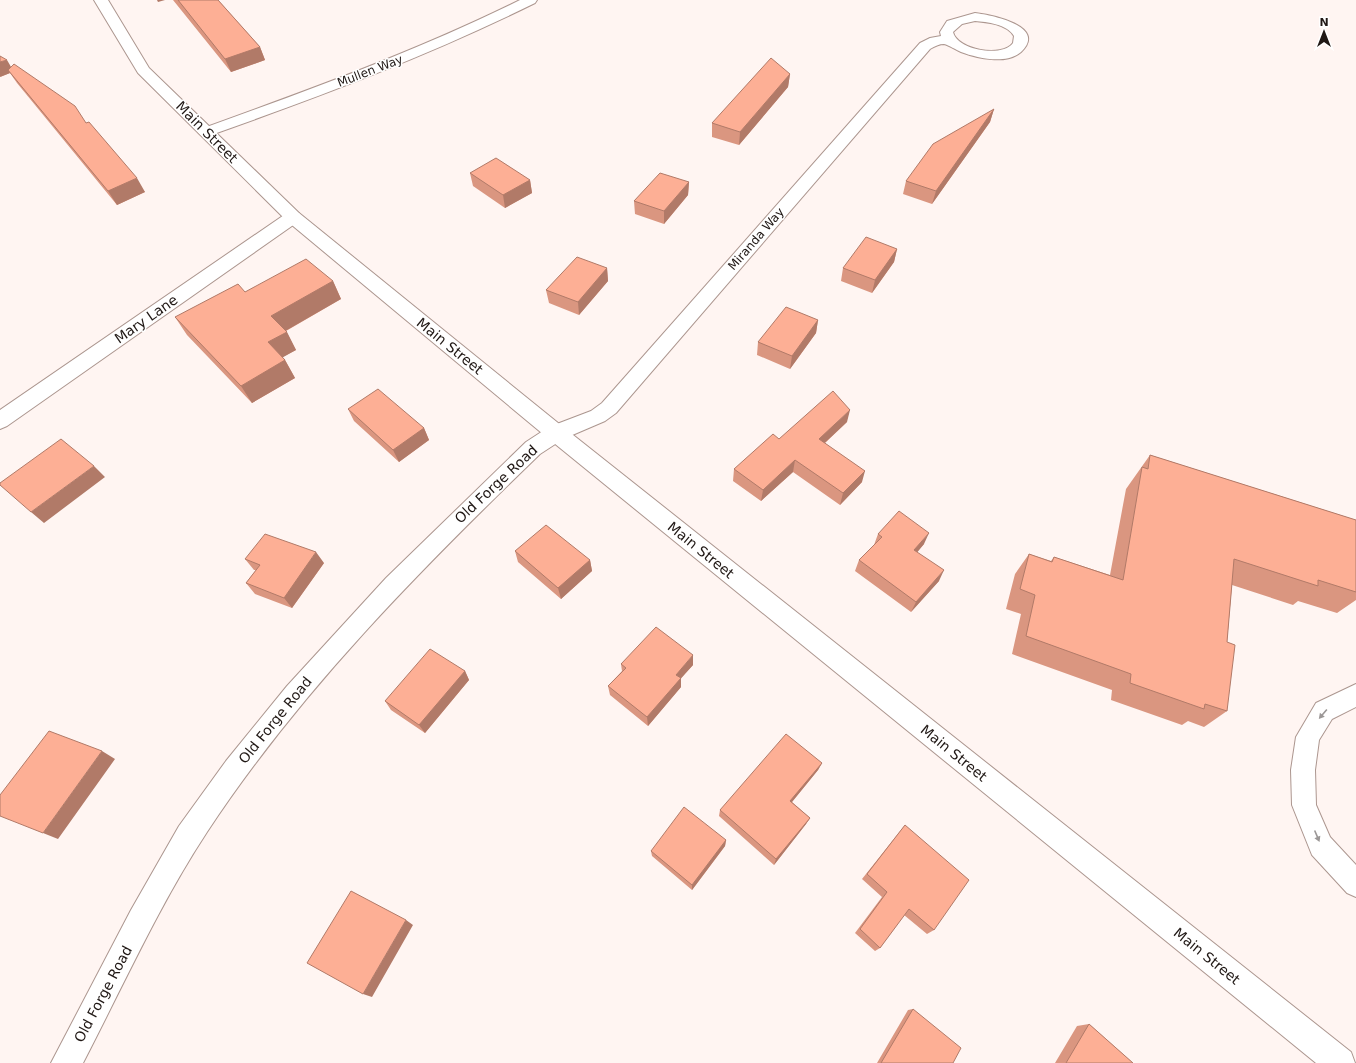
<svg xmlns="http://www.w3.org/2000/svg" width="1356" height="1063" font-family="'DejaVu Sans',sans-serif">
<rect width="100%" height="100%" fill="#fff5f2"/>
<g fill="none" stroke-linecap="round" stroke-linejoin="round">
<!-- service casing -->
<g stroke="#ac968f" stroke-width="2">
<path id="service" d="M 1356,684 L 1356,707 L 1332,719 L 1319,740 L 1315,770 L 1316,805 L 1330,837 L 1356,865 L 1356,897 L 1347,893 L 1312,855 L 1292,805 L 1291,770 L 1296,737 L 1316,703 Z"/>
</g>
<!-- minor casing -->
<g stroke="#ac968f" stroke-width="2">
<path id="minor" d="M 520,0 L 537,0 L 535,3 C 430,55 321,96 211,135 L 201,135 L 198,132 L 201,129 C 309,90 417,51 520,0 Z
M 975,13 C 991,15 1048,26 1021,52 C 1006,65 977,58 961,52 C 956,50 949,45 944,44 C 939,44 935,46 930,49 L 616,413 L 605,421 L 563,439 L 540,454 C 420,570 300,691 207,832 C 159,905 123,986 83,1063 L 51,1063 L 131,910 L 179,826 L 226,761 L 287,686 L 386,578 L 526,442 L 549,427 L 591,411 L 602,403 L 920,43 L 930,38 L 941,36 L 940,32 L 947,21 ZM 975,21 C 987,22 1007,24 1014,36 L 1013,43 C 1002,58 957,50 953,32 L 962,24 Z
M 293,212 L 299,213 L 301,217 L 299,221 L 7,426 L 0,429 L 0,410 L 287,213 Z"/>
</g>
<!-- primary casing -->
<g stroke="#ac968f" stroke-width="2">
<path id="primary" d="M 94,0 L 108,0 L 149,68 L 299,213 L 563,427 L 1351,1052 L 1355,1063 L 1316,1063 L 549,439 L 287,221 L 138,73 Z"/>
</g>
<!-- service -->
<use href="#service" fill="#fff" fill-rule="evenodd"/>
<!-- minor -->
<use href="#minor" fill="#fff" fill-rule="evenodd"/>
<!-- primary -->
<use href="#primary" fill="#fff" fill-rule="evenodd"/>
</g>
<!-- wall -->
<path fill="#da9680" d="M 173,0 L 218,0 L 260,47 L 265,60 L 231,72 Z
M 11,67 L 86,123 L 145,192 L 117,205 L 17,83 L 10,73 L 0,77 Z
M 790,74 L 788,87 L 739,145 L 712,137 L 712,123 Z
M 994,109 L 990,122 L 932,204 L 903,194 L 906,181 Z
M 470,173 L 530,180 L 532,193 L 505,208 L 473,186 Z
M 689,182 L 688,195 L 664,224 L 635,214 L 634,201 Z
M 897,249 L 894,262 L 872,293 L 841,281 L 843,268 Z
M 607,268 L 608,281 L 579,315 L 549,303 L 546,290 Z
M 333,281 L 341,299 L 286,331 L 296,350 L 282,357 L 285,360 L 295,378 L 252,403 L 187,335 L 175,317 L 245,292 Z
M 818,320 L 816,333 L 790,369 L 757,355 L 758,342 Z
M 348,409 L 424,428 L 429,440 L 399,462 L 354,421 Z
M 847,422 L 825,443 L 862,482 L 840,505 L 793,472 L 761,501 L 733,481 L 734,469 L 779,439 Z
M 1150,455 L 1356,520 L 1356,600 L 1337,613 L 1298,601 L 1293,605 L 1232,585 L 1227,642 L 1227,711 L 1204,727 L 1188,721 L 1182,725 L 1111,700 L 1112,690 L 1012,654 L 1021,614 L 1006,609 L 1015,574 L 1029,554 L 1051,561 L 1054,557 L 1110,575 L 1126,489 Z
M 878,534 L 924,544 L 917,552 L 939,581 L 911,612 L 855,571 L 859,560 L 874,545 Z
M 515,551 L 590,560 L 592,571 L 561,599 L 518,562 Z
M 245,559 L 324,563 L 292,608 L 255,594 L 246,583 L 256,570 L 254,570 Z
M 621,664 L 693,665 L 681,678 L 681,687 L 648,726 L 610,695 L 608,686 L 622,671 Z
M 465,671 L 469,680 L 425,733 L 391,710 L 385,701 Z
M 822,763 L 818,770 L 792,802 L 810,818 L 806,824 L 774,865 L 719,816 L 720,810 Z
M 905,825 L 934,930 L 927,934 L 904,915 L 880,948 L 875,951 L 855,933 L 882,897 L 862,879 Z
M 726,840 L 725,846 L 692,890 L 652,856 L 651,851 Z
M 913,1009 L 953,1063 L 877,1063 L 908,1010 Z
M 1089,1024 L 1133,1063 L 1055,1063 L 1077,1026 Z"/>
<!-- shaded-wall -->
<path fill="#b17a68" d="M 157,0 L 165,0 L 158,2 Z
M 260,47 L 265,60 L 231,72 L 225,59 Z
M 7,60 L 14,72 L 8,70 L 10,73 L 0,77 L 0,62 Z
M 790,74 L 788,87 L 739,145 L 740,132 Z
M 994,109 L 990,122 L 932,204 L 936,191 Z
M 137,178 L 145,192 L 117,205 L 108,191 Z
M 530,180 L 532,193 L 505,208 L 503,195 Z
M 689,182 L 688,195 L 664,224 L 664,211 Z
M 897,249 L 894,262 L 872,293 L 875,280 Z
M 607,268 L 608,281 L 579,315 L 578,302 Z
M 333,281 L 341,299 L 280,334 L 271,316 Z
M 818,320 L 816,333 L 790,369 L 792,356 Z
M 287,332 L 296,350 L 278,360 L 268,342 Z
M 285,360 L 295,378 L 252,403 L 241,386 Z
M 850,410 L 847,422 L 816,451 L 819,439 Z
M 424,428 L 429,440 L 399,462 L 393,450 Z
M 795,460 L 793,472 L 761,501 L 763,490 Z
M 94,466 L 105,477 L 44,523 L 31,512 Z
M 865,471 L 862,482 L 840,505 L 843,493 Z
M 929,533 L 924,544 L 910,561 L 914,550 Z
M 316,552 L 324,563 L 292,608 L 284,598 Z
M 590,560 L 592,571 L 561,599 L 558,588 Z
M 944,570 L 939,581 L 911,612 L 916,602 Z
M 693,655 L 693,665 L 676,684 L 676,675 Z
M 465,671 L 469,680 L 425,733 L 419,725 Z
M 681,678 L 681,687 L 648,726 L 647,717 Z
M 102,751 L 115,759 L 58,839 L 43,833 Z
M 822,763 L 818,770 L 787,808 L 790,801 Z
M 810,818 L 806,824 L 774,865 L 776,859 Z
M 726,840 L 725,846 L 692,890 L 692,885 Z
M 406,920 L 413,925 L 372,997 L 363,994 Z"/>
<!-- building -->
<path fill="#fdaf95" stroke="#b17a68" d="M 178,0 L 218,0 L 260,47 L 225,59 Z
M 0,56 L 7,60 L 0,62 Z
M 771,58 L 790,74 L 740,132 L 712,123 Z
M 14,64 L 75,106 L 86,123 L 89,122 L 137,178 L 108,191 L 8,70 Z
M 994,109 L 936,191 L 906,181 L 933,144 Z
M 496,158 L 530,180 L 503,195 L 470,173 Z
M 660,173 L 689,182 L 664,211 L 634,201 Z
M 866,237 L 897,249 L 875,280 L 843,268 Z
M 577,257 L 607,268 L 578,302 L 546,290 Z
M 306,259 L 333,281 L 271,316 L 287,332 L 268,342 L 285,360 L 241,386 L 175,317 L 238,284 L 245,292 Z
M 786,307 L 818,320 L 792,356 L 758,342 Z
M 378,389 L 424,428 L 393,450 L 348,409 Z
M 833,391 L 850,410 L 819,439 L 865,471 L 843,493 L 795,460 L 763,490 L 734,469 L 773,434 L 779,439 Z
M 61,439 L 94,466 L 31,512 L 0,485 L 0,483 Z
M 1150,455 L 1356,520 L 1356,592 L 1318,580 L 1318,586 L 1234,559 L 1227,642 L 1235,645 L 1227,711 L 1205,704 L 1204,709 L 1130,683 L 1131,674 L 1026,636 L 1035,595 L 1020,589 L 1029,554 L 1052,562 L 1054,557 L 1123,580 L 1142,467 L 1148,469 Z
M 899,511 L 929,533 L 914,550 L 944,570 L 916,602 L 859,560 L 882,537 L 878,534 Z
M 546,525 L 590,560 L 558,588 L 515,551 Z
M 265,534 L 316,552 L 284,598 L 246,583 L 260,565 L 245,559 Z
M 656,627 L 693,655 L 676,675 L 681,678 L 647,717 L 608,686 L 626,668 L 621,664 Z
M 430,649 L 465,671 L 419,725 L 385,701 Z
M 49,731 L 102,751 L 43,833 L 0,816 L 0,795 Z
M 786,734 L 822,763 L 790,801 L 810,818 L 776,859 L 720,810 Z
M 684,807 L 726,840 L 692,885 L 651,851 Z
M 905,825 L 969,880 L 934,930 L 909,909 L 880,948 L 860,929 L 887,892 L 867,874 Z
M 351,891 L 406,920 L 363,994 L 307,963 Z
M 913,1009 L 961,1048 L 953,1063 L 881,1063 Z
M 1089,1024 L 1133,1063 L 1066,1063 Z"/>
<!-- one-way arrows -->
<defs><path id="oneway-solid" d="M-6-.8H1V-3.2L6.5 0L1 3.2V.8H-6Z"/></defs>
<g fill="#9b9796">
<use href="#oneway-solid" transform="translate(1323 714) rotate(130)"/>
<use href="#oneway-solid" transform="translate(1317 836) rotate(67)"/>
</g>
<g text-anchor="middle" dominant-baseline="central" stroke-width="3" stroke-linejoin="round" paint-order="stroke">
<!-- far-street labels -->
<g font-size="12" fill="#201815" stroke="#fff">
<text transform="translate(370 71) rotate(-21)">Mullen Way</text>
<text transform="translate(756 239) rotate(-49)">Miranda Way</text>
</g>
<!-- street labels -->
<g font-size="14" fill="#201815" stroke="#fff">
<text transform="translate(207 132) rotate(45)">Main Street</text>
<text transform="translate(146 319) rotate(-35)">Mary Lane</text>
<text transform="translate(450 346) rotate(39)">Main Street</text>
<text transform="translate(496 484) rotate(-43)">Old Forge Road</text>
<text transform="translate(701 550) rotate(39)">Main Street</text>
<text transform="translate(275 720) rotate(-51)">Old Forge Road</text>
<text transform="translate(954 753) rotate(39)">Main Street</text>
<text transform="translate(1207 956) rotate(39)">Main Street</text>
<text transform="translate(103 994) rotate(-62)">Old Forge Road</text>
</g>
</g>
<!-- north arrow -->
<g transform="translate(1324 32)" stroke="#ffffff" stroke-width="3" paint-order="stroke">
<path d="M0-3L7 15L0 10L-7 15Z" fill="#201815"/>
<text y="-6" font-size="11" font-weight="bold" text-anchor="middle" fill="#201815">N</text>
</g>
</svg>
